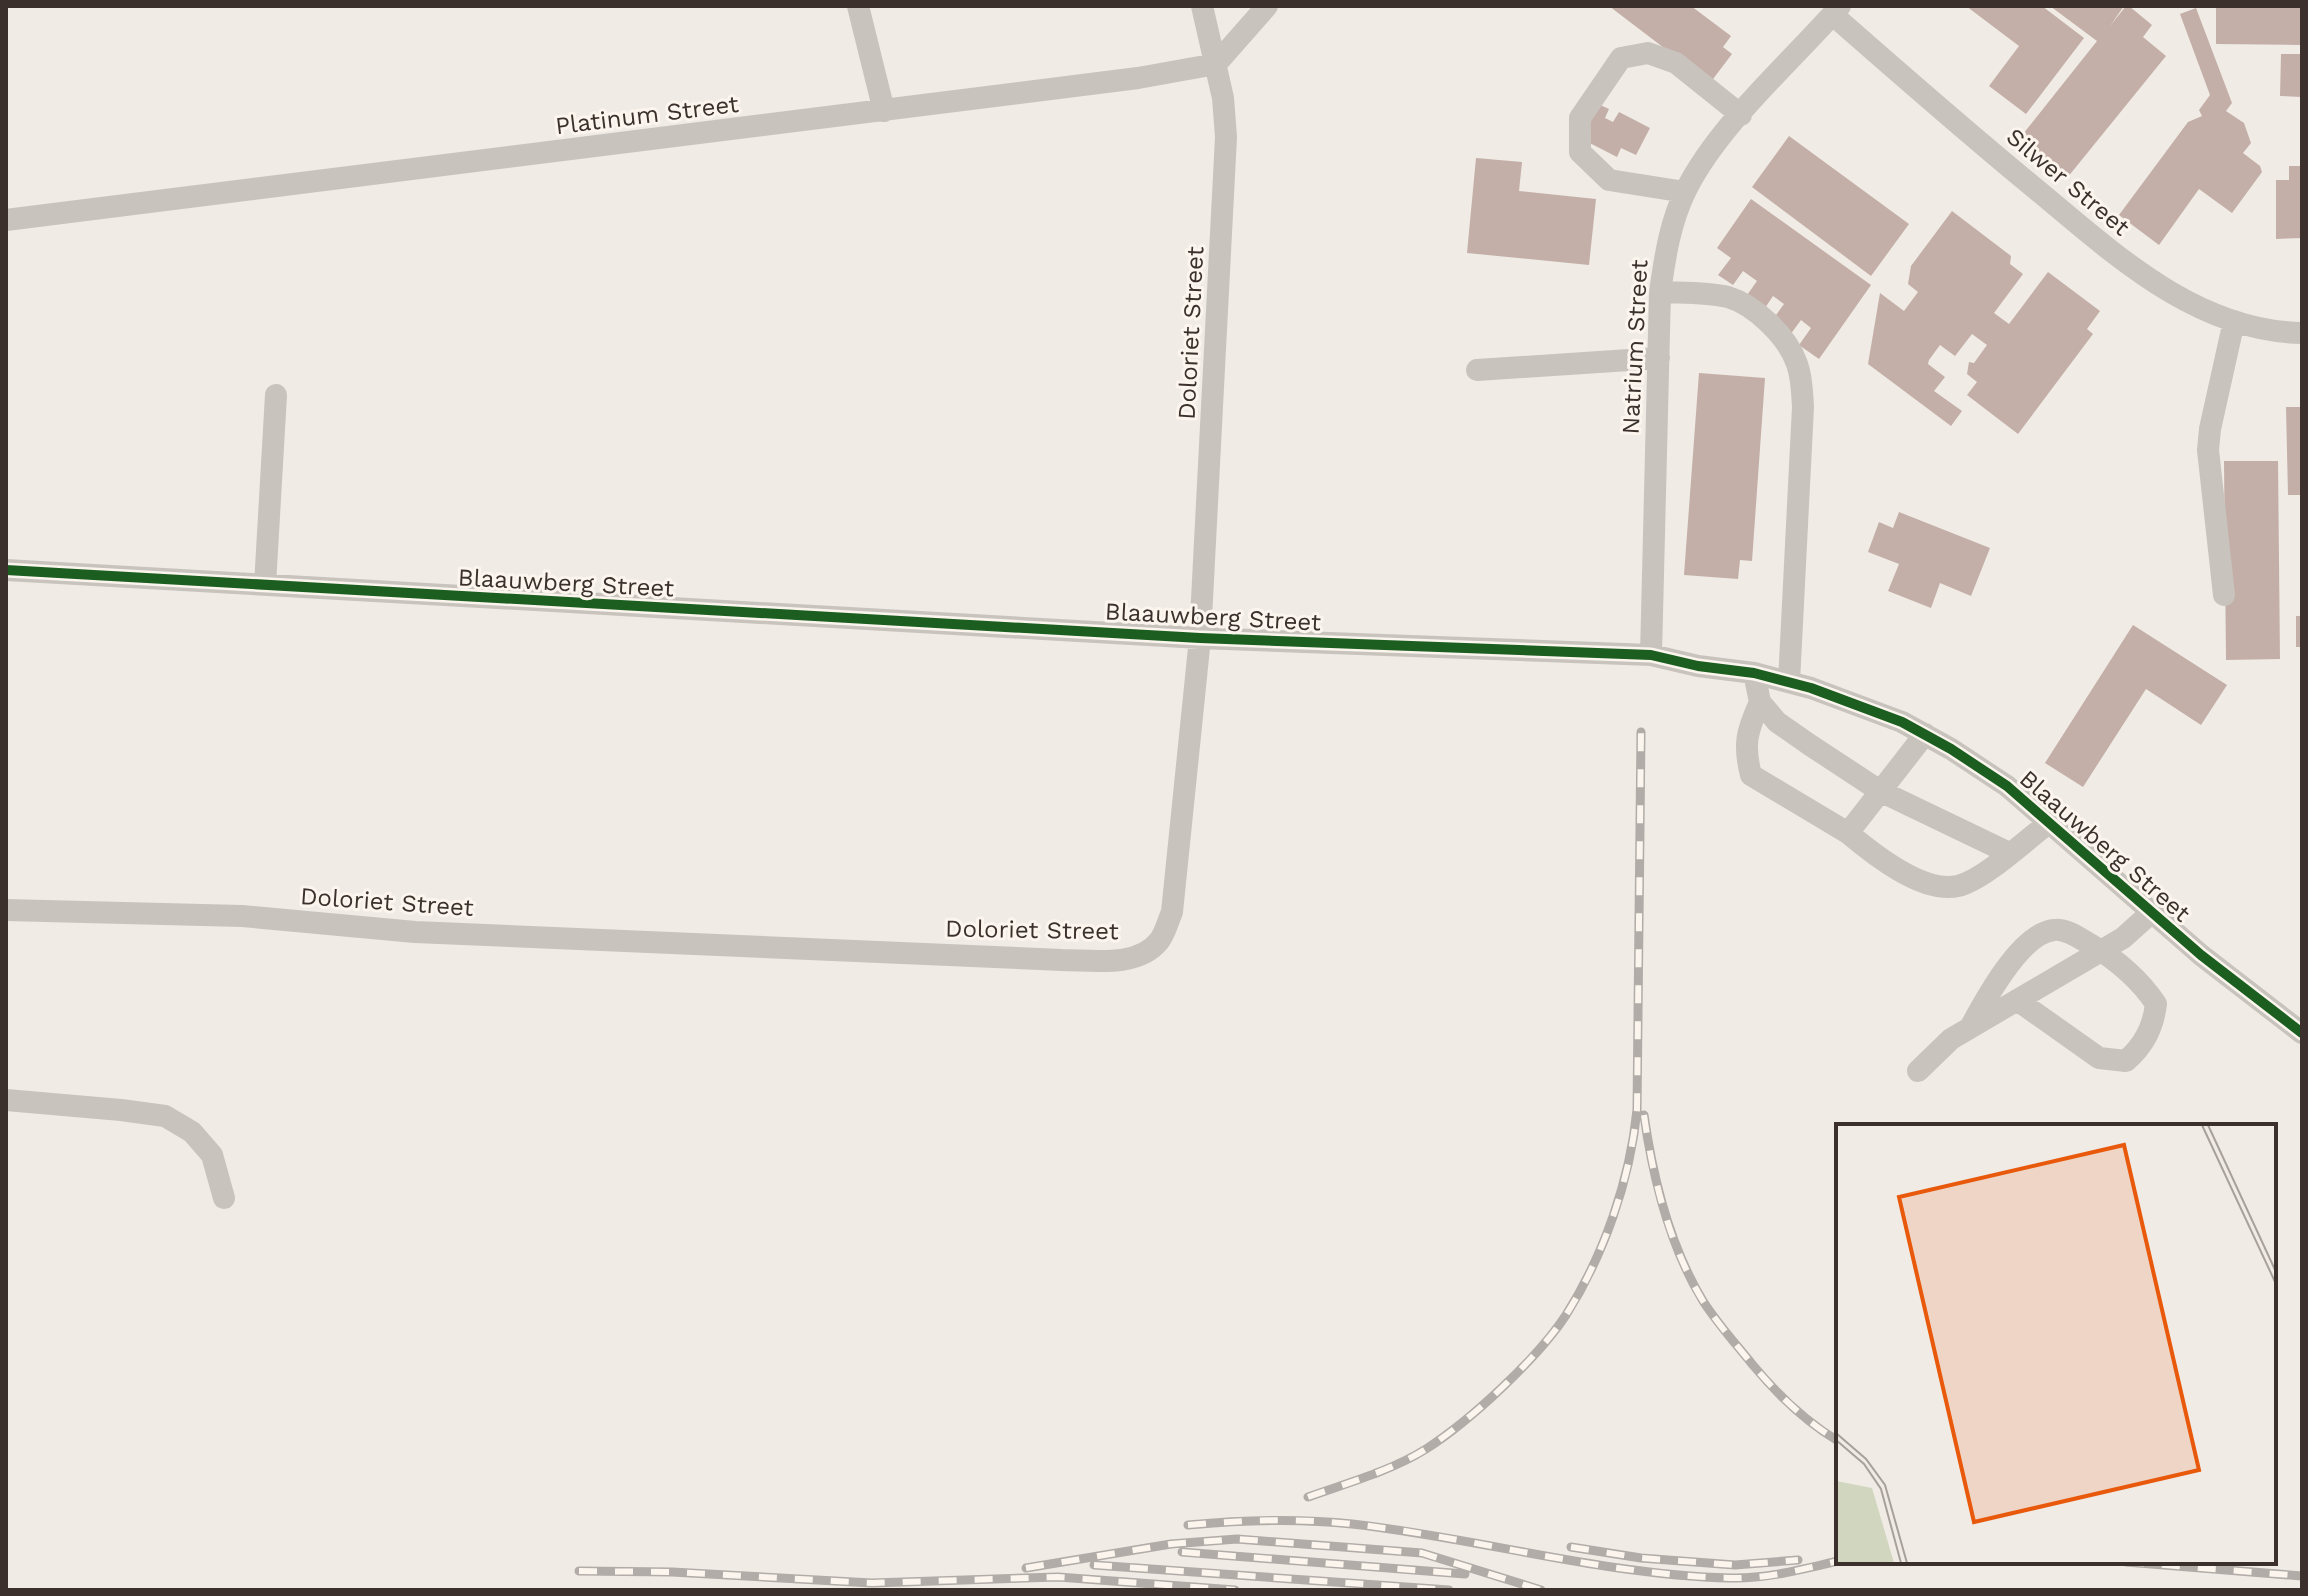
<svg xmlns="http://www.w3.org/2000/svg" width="2308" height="1596" font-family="'Work Sans',sans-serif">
<rect width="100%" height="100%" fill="#f0ebe5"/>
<!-- building -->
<path fill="#c3afa7" d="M 1609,6 L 1691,6 L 1731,36 L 1723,47 L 1732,54 L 1710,83 Z
M 1966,6 L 2042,6 L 2084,38 L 2026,114 L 1989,86 L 2019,46 Z
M 2050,6 L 2124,6 L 2110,26 L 2126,6 L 2129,6 L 2152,25 L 2143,37 L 2166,56 L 2067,178 L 2019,139 L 2097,41 Z
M 2216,6 L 2302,6 L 2302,45 L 2216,44 Z
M 2196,8 L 2232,103 L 2226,111 L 2244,123 L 2251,143 L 2243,153 L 2260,166 L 2262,172 L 2232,213 L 2199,189 L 2159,245 L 2119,215 L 2188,122 L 2202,116 L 2199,110 L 2210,95 L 2180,14 Z
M 2281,54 L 2302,54 L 2302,97 L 2280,96 Z
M 1598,104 L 1609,109 L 1605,118 L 1613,122 L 1619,112 L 1650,128 L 1636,155 L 1621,148 L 1617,157 L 1580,138 Z
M 1789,136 L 1909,224 L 1871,276 L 1752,187 Z
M 1476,158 L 1522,162 L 1519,191 L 1596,199 L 1589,265 L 1467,253 Z
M 2289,166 L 2302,166 L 2302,238 L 2276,239 L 2276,180 L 2289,180 Z
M 1751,199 L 1871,285 L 1819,359 L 1799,345 L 1811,328 L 1801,320 L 1790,335 L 1771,322 L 1784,304 L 1773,296 L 1763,311 L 1745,298 L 1757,281 L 1743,271 L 1733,285 L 1718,275 L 1731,258 L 1717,248 Z
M 1952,211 L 2011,256 L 2010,264 L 2023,274 L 1994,313 L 2009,324 L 2048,272 L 2100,311 L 2087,329 L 2093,334 L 2018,434 L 1967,395 L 1977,382 L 1967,374 L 1969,362 L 1974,363 L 1987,345 L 1972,334 L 1955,356 L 1940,345 L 1929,360 L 1928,364 L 1945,377 L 1934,391 L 1962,411 L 1951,426 L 1868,364 L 1880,293 L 1904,311 L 1918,292 L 1908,284 L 1911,266 Z
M 1699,373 L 1765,378 L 1752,561 L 1740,560 L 1738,579 L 1684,575 Z
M 2286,407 L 2302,407 L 2302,495 L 2288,495 Z
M 2224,461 L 2278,461 L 2280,659 L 2226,660 Z
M 1899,512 L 1990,548 L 1971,596 L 1940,583 L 1931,608 L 1888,591 L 1899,564 L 1868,552 L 1879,522 L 1893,528 Z
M 2296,616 L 2302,616 L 2302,647 L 2296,647 Z
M 2133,625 L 2227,685 L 2201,725 L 2146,689 L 2083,787 L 2045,763 Z"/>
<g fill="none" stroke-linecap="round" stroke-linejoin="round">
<!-- minor -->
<path stroke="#c9c3be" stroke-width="22" d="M 858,6 L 884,111
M 1833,15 C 1898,72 1964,130 2031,185 C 2110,250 2193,331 2302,333
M 1685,192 L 1609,180 L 1580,152 L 1580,118 L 1621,58 L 1648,53 L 1676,63 L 1741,115
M 6,220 L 1138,78 L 1216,64 L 1267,6
M 1660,292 C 1682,293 1707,292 1728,297 C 1755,305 1788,337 1797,364 C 1802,377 1802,392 1803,407 L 1789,682
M 1477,370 L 1659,358
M 6,570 L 1200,638 L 1651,655 L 1698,666 L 1754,673 L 1811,688 L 1902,722 L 1951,749 L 2007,786 L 2201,955 L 2302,1033
M 265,585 L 276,395
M 2224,595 L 2208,450 L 2210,429 L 2234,321
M 1651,655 L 1660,292 C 1665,257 1670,222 1686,190 C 1719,124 1791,62 1840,6
M 1754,673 L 1760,702 L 1777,722 L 1810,745 L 1880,791 L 2009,853
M 1760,702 C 1747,731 1743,744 1751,775 L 1848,833
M 1925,734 L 1848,833 C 1873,854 1923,894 1958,886 C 1984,880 2027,839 2050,822
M 6,910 L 242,916 L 415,932 L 1062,960 C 1092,960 1138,968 1159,941 C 1165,934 1168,921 1172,912 L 1200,638 L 1226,137 L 1223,98 L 1202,6
M 1971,1026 C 1985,1000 2021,933 2054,930 C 2067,928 2082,940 2093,946 C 2117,960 2141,981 2156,1004 C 2153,1028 2144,1045 2126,1061 L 2099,1058 L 2017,1000
M 1918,1071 L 1951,1039 L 2123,938 L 2152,912
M 6,1100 L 121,1110 L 165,1116 L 192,1132 L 212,1155 L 224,1198"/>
<!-- rail casing -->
<g stroke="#b1aca8" stroke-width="9">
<path id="rail" d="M 1644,1115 C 1653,1179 1669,1245 1703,1301 C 1717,1323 1735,1343 1752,1364 C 1776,1393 1805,1421 1838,1441
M 1308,1497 C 1347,1483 1391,1471 1426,1449 C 1470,1421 1538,1358 1566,1315 C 1604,1255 1630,1180 1637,1110 L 1641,732
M 1188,1525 C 1243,1520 1297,1518 1352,1524 C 1478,1538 1603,1575 1730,1578 C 1767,1579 1803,1569 1838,1561
M 1571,1547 L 1641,1558 L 1735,1565 L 1798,1560
M 1182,1552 L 1465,1574
M 2126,1562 L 2302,1576
M 1094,1565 L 1449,1590
M 1026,1568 L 1171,1544 L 1237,1539 L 1422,1553 L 1541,1590
M 579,1571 L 672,1572 L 872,1583 L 1058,1577 L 1235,1590"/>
</g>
<!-- rail -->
<use href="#rail" stroke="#fbf5ee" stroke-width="6" stroke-dasharray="18" stroke-linecap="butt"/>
<!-- cycleway casing -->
<g stroke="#fbf5ee" stroke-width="15">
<path id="cycleway" d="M 6,570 L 1200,638 L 1651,655 L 1698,666 L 1754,673 L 1811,688 L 1902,722 L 1951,749 L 2007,786 L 2201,955 L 2302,1033"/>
</g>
<!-- cycleway -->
<use href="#cycleway" stroke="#1b5e20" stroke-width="10"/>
</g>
<g text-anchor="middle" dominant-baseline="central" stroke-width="6" stroke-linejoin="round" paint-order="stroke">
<!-- street labels -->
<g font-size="24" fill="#3b302b" stroke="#fbf5ee">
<text transform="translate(647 115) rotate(-7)">Platinum Street</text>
<text transform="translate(2068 182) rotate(40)">Silwer Street</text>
<text transform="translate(1191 333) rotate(-87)">Doloriet Street</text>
<text transform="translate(1635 347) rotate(-87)">Natrium Street</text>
<text transform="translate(566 583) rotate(3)">Blaauwberg Street</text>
<text transform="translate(1213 617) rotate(3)">Blaauwberg Street</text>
<text transform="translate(2105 846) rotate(41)">Blaauwberg Street</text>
<text transform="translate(387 902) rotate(4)">Doloriet Street</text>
<text transform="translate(1032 930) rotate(1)">Doloriet Street</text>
</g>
</g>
<!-- overview -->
<g transform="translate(1836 1124)">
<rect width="440" height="440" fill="#f0ebe5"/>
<path d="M 0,357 L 36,364 L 58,439 L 0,439 Z" fill="#d1d6bf"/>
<path fill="none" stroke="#a8a09b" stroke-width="2" d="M 366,1 L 440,160M 372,1 L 440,148M 0,309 L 30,335 L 49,361 L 71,439M 0,316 L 28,340 L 45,365 L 65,439"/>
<path fill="#e8590c" fill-opacity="0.15" stroke="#e8590c" stroke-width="4" d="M 288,21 L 363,346 L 138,398 L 63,73 Z"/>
<rect width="440" height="440" fill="none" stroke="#3b302b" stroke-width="4"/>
</g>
<!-- border -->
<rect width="2308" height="1596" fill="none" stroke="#3b302b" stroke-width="16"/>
</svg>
